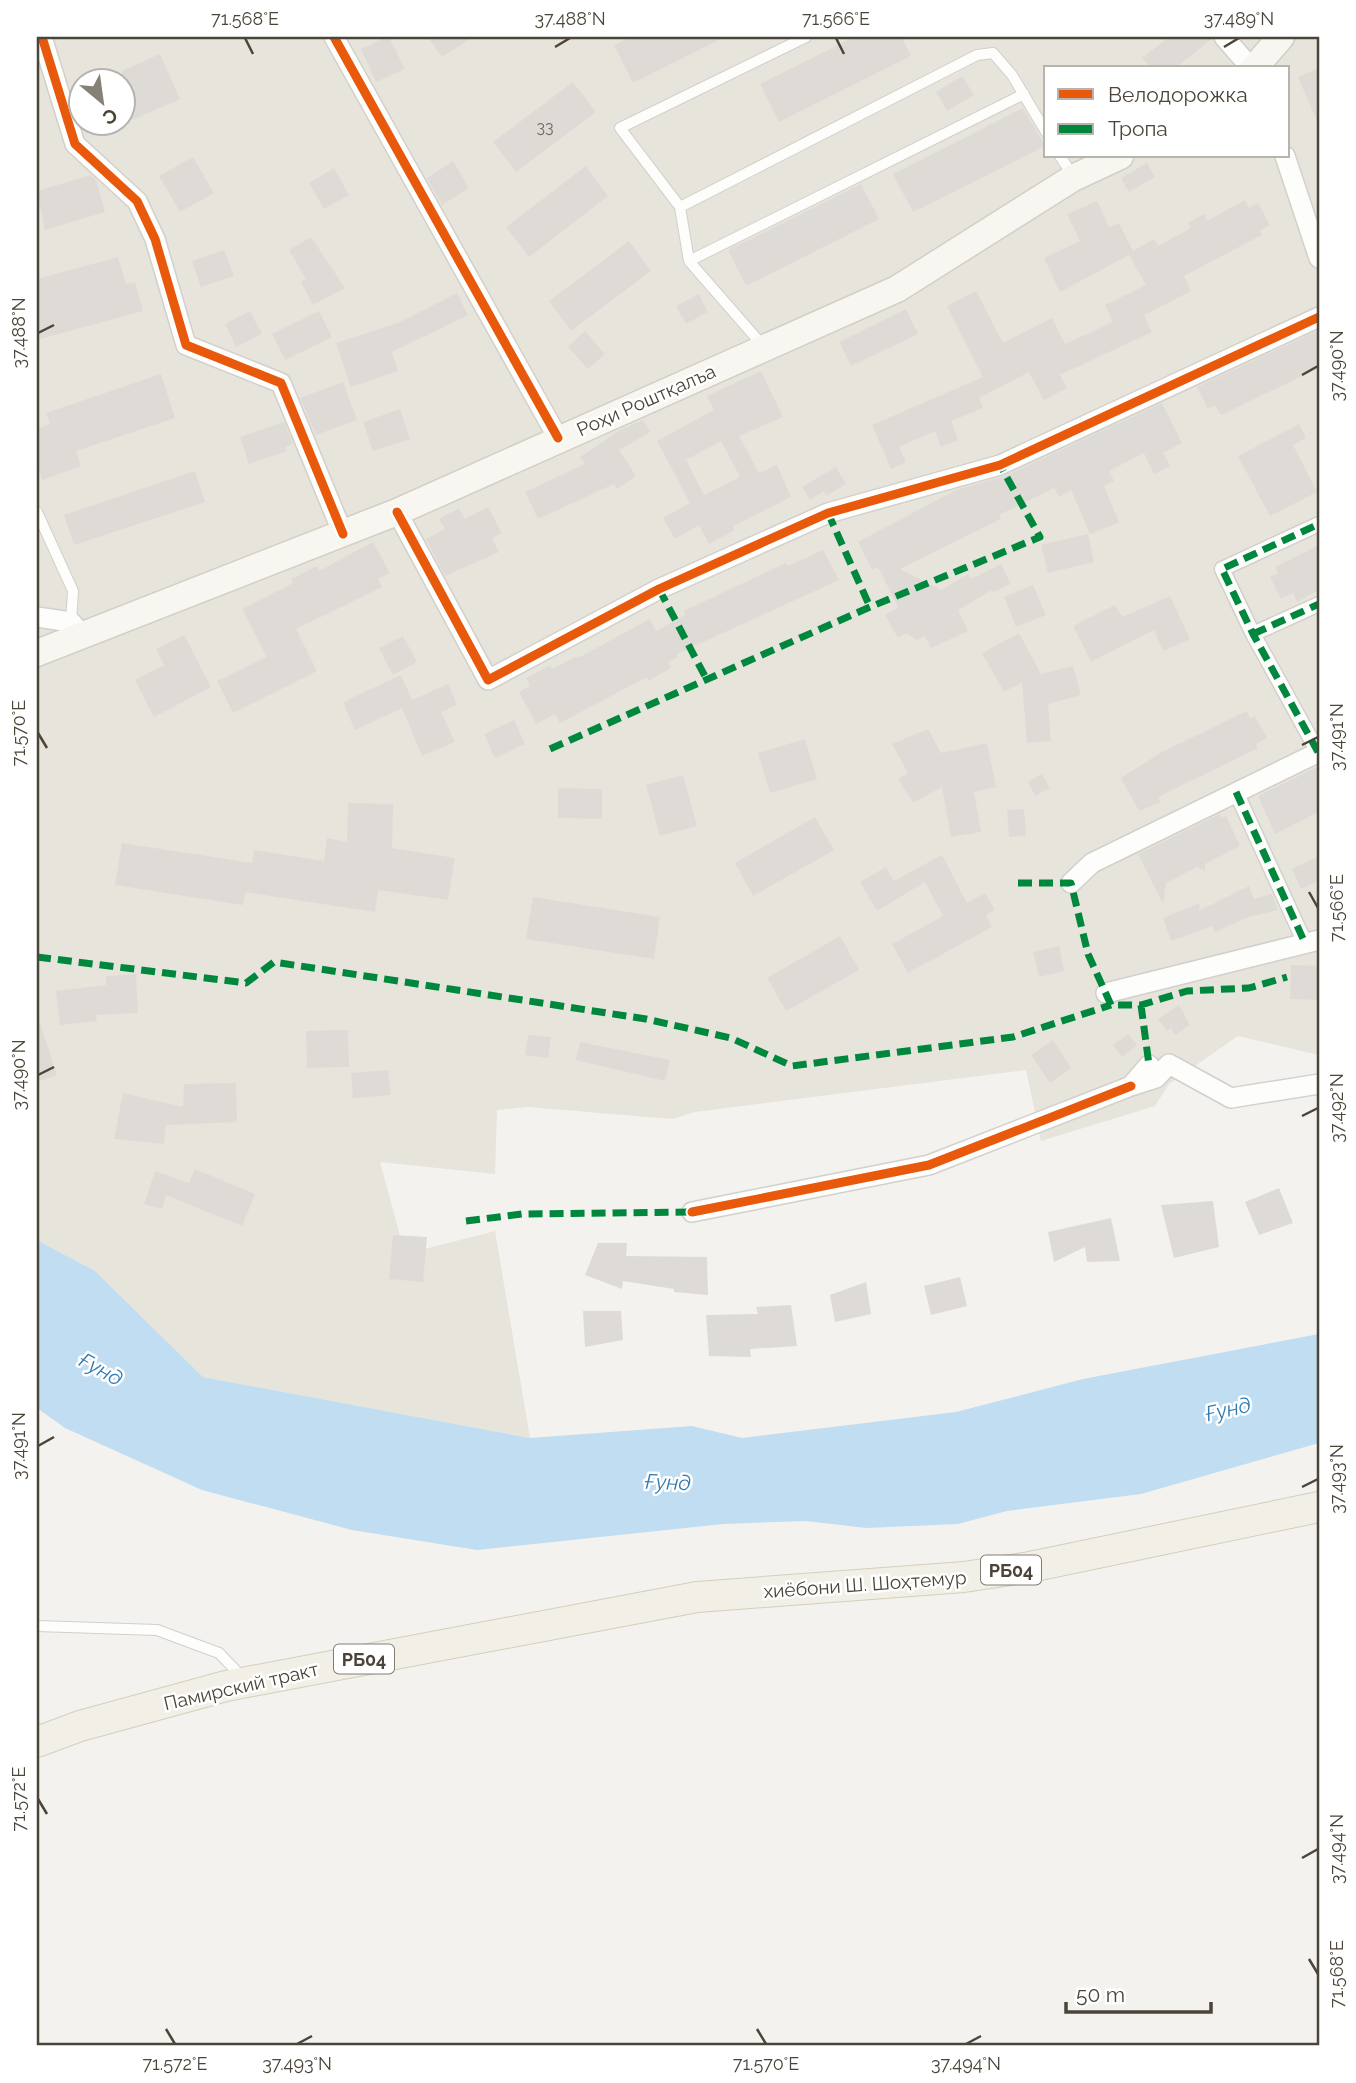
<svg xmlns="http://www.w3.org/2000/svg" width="1356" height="2083" font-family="Raleway,sans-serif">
<rect width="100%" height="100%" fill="#f4f2ee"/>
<!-- residential -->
<path fill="#e7e4dc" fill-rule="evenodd" d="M 37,37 L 1319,37 L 1319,1055 L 1238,1036 L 1169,1084 L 1155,1106 L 1041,1141 L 1026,1070 L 695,1112 L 672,1119 L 528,1107 L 497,1110 L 495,1174 L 380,1162 L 405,1254 L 495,1231 L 530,1438 L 203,1377 L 95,1271 L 37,1240 ZM 1046,68 L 1288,68 L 1288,156 L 1046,156 ZM 80,80 L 122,80 L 122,122 L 80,122 Z"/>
<!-- water -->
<path fill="#c0ddf1" d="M 37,1240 L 95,1271 L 203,1377 L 530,1438 L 692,1426 L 742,1438 L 956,1412 L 1083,1379 L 1319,1334 L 1319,1443 L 1141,1494 L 1007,1511 L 958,1524 L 866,1528 L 806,1521 L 723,1524 L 477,1550 L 352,1530 L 202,1490 L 65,1428 L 37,1408 Z"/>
<!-- building -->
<path fill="#dedbd6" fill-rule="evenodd" d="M 386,37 L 389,37 L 405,69 L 376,82 L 361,49 Z
M 428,37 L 473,37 L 442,57 Z
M 630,37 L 725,37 L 633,83 L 614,45 Z
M 854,37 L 902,37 L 911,56 L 779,122 L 760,84 Z
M 1169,37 L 1212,37 L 1212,39 L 1175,68 L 1151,68 L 1142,58 Z
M 160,54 L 180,99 L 132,120 L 122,98 L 122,71 Z
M 1319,68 L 1319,126 L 1298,77 Z
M 962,76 L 974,95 L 947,111 L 936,92 Z
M 573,82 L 596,112 L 516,172 L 493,142 Z
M 1023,108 L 1045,146 L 913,212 L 893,174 Z
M 193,157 L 214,193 L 180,212 L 159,176 Z
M 453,161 L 469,188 L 442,205 L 427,178 Z
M 1147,163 L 1155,177 L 1129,192 L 1121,178 Z
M 586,166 L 608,196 L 529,257 L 506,227 Z
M 334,168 L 349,195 L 324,209 L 309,183 Z
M 91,175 L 96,180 L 105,212 L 45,230 L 37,191 Z
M 861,184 L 879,219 L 746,286 L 728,250 Z
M 1245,200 L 1249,208 L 1258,203 L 1270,225 L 1260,231 L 1262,235 L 1184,276 L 1191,291 L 1144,315 L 1152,332 L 1060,375 L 1067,388 L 1044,400 L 1029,372 L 979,398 L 983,408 L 951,421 L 958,440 L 941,447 L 935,431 L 899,447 L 906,462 L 891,469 L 872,425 L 983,377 L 947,306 L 976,291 L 1003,343 L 1052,318 L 1065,344 L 1113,322 L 1105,305 L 1146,285 L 1129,255 L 1060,292 L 1044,258 L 1080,241 L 1067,214 L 1097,201 L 1109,227 L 1119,223 L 1133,251 L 1154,239 L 1158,246 L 1191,228 L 1188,223 L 1204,214 L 1207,221 Z
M 311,237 L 345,288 L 313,305 L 301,282 L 306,279 L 289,250 Z
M 629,241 L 651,271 L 571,331 L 549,301 Z
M 224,250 L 234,276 L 201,287 L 192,261 Z
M 118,257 L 126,284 L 135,282 L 143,311 L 37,340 L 37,279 Z
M 457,293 L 468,315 L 392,352 L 398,371 L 351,387 L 336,343 L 398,323 Z
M 699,294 L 708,312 L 686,324 L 676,306 Z
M 906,309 L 918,334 L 851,366 L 839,342 Z
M 250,311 L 262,334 L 236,347 L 225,324 Z
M 319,311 L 332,337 L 285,360 L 272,334 Z
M 1319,330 L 1319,368 L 1221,415 L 1215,405 L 1208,409 L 1197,387 Z
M 585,331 L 605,354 L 588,369 L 568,347 Z
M 761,371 L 783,417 L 739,436 L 759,473 L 777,465 L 791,497 L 733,526 L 735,530 L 709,544 L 699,525 L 675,539 L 663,518 L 690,503 L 657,441 L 714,410 L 707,396 ZM 721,441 L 740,477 L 704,495 L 686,460 Z
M 161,374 L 175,418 L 76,451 L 81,466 L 42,480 L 37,464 L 37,429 L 50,424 L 46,413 Z
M 343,382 L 357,420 L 316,435 L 300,398 Z
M 1162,403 L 1182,443 L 1163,453 L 1170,466 L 1154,474 L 1144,453 L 1109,471 L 1114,481 L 1104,486 L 1119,522 L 1090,534 L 1071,490 L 1059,497 L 1054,488 L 999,515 L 1001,519 L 900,569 L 941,590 L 968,574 L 971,579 L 1001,564 L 1011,584 L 993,592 L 992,590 L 958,610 L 968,631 L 931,648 L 925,636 L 917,640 L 907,633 L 898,638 L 885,615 L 898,608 L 897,605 L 878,567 L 872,570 L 858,542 L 956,490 L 1005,476 Z
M 400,409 L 410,439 L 373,451 L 363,422 Z
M 643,420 L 650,432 L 619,450 L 636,476 L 617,489 L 614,484 L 538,519 L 525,492 L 585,464 L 580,457 L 620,430 Z
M 284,422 L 293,444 L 285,447 L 287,451 L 249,464 L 240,437 Z
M 1299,424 L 1306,438 L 1293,445 L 1317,492 L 1270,516 L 1238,456 Z
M 836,467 L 846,484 L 826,496 L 824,491 L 810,500 L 802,487 Z
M 195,471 L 205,502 L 74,545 L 64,515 Z
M 488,507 L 502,533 L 492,538 L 499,552 L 445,576 L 426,539 L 445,529 L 439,519 L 459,508 L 465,519 Z
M 1088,534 L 1094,562 L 1048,573 L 1041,545 Z
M 373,542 L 390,573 L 378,579 L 382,587 L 296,629 L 317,671 L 233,713 L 217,681 L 267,657 L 242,609 L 293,583 L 291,579 L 317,566 L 319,571 Z
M 1319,545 L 1319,590 L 1297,602 L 1293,593 L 1281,599 L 1270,577 L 1278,573 L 1275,567 Z
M 823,550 L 839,580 L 677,654 L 678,657 L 668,662 L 671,668 L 648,681 L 647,677 L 560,723 L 555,714 L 536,724 L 519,692 L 530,686 L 526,678 L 550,665 L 552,669 L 577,656 L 578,658 L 650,619 L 656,631 L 685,615 L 684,611 L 786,563 L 788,566 Z
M 1033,585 L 1046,615 L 1016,627 L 1004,597 Z
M 1170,596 L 1190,639 L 1163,651 L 1154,630 L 1091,662 L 1073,626 L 1115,605 L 1122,617 Z
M 1019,633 L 1041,674 L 1073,666 L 1081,695 L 1048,704 L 1051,741 L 1027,743 L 1022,682 L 1004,692 L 982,653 Z
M 184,635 L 211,687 L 154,717 L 135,680 L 164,665 L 156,649 Z
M 403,636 L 417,662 L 393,675 L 379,648 Z
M 401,675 L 412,700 L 448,684 L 457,705 L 441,712 L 455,742 L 422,756 L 402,708 L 355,730 L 343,702 Z
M 1247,711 L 1250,718 L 1255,716 L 1267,738 L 1256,744 L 1258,748 L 1158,797 L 1161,802 L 1139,811 L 1121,778 L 1160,753 Z
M 514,720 L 525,744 L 495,758 L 484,734 Z
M 928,729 L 941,753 L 987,743 L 996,787 L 974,792 L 981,832 L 951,837 L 942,787 L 913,803 L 898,779 L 908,773 L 892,744 Z
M 805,739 L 817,779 L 770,793 L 758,753 Z
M 1319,766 L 1319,812 L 1275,834 L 1258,796 Z
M 1042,774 L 1050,788 L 1035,796 L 1028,782 Z
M 683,775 L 697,826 L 660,836 L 646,785 Z
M 558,788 L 602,789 L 602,819 L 558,818 Z
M 348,803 L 393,804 L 392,848 L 455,858 L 448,900 L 378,890 L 375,912 L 245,892 L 243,905 L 115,885 L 122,843 L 252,863 L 254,850 L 324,861 L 327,838 L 347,842 Z
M 1024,809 L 1026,836 L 1009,837 L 1007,810 Z
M 1220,814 L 1222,818 L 1226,816 L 1240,846 L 1205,864 L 1205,871 L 1197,867 L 1166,883 L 1163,904 L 1138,854 Z
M 815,817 L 834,850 L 753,896 L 735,863 Z
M 942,855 L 967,903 L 985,893 L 995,910 L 986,915 L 992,927 L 908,973 L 892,944 L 943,916 L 925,882 L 877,911 L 860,882 L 886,867 L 894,881 Z
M 1319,856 L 1319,881 L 1301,889 L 1292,869 Z
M 1249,886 L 1254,899 L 1272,894 L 1278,910 L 1248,917 L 1215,932 L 1212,926 L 1171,941 L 1163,918 L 1200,903 L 1199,911 Z
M 533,897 L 660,917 L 654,959 L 526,939 Z
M 840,936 L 859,970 L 786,1011 L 767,978 Z
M 1059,946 L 1064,971 L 1039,977 L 1033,952 Z
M 1291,965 L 1319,966 L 1319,1000 L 1290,999 Z
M 136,974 L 138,1013 L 96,1015 L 97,1021 L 60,1025 L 56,991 L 106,985 L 106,976 Z
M 1179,1005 L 1190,1025 L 1175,1035 L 1171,1028 L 1167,1031 L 1158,1019 Z
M 40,1023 L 57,1075 L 37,1082 L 37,1024 Z
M 348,1030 L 349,1067 L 307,1068 L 306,1031 Z
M 1128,1034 L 1137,1045 L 1122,1057 L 1113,1045 Z
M 528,1035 L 551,1037 L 548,1058 L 525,1055 Z
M 1053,1040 L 1071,1068 L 1050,1083 L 1031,1055 Z
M 580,1042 L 670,1060 L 665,1081 L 576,1060 Z
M 388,1070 L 391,1095 L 353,1098 L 351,1073 Z
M 236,1083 L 237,1122 L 166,1125 L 164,1144 L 114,1139 L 123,1093 L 183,1107 L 184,1084 Z
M 195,1169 L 255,1194 L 242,1226 L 166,1195 L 162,1209 L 144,1204 L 155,1171 L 189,1183 Z
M 1279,1188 L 1293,1223 L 1259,1235 L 1245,1202 Z
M 1213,1201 L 1219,1247 L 1174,1258 L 1161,1205 Z
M 1111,1218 L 1120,1261 L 1087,1262 L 1085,1247 L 1054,1262 L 1048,1232 Z
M 393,1235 L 427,1237 L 423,1282 L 389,1279 Z
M 598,1243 L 627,1243 L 626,1256 L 707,1257 L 708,1295 L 674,1292 L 674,1289 L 623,1281 L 622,1289 L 585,1275 Z
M 960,1277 L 967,1306 L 931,1315 L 924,1286 Z
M 866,1282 L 871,1314 L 835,1322 L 830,1295 Z
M 791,1305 L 797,1346 L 750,1349 L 751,1357 L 709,1356 L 706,1315 L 758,1314 L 756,1307 Z
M 583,1311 L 621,1311 L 623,1340 L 585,1347 Z"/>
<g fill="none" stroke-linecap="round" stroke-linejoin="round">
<!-- service casing -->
<g stroke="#d2d0cb" stroke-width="12">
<path id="service" d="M 1060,156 L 1073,176
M 680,207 L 977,55 L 993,53 L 1012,75 L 1046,132
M 689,261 L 1024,94
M 764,347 L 689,261 L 680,207 L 620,128 L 806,37
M 37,512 L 73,591 L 71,622
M 37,1626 L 157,1630 L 219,1653 L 244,1679"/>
</g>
<!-- pedestrian casing -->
<g stroke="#d2d0cb" stroke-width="17">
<path id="pedestrian" d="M 1253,634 L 1319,604
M 1318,752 L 1253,634 L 1222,569 L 1319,524
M 1236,792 L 1305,943"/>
</g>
<!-- minor casing -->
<g stroke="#d2d0cb" stroke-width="22">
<path id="minor" d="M 42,37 L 75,144 L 137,201 L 155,239 L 186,345 L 281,383 L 343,534
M 334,37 L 558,438
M 1224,37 L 1251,68
M 1285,156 L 1319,258
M 397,512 L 488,680 L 659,589 L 828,513 L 1000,465 L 1319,317
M 37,617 L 71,622 L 83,636
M 1071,883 L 1092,863 L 1319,752
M 1106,993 L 1319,940
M 1149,1065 L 1131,1086 L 1156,1078 L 1169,1064 L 1231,1098 L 1319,1084
M 692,1212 L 929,1165 L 1131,1086"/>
</g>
<!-- secondary casing -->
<g stroke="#d3cfc5" stroke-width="29">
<path id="secondary" d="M 1254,68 L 1281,37
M 37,653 L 397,512 L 897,289 L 1073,178 L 1120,156"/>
</g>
<!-- primary casing -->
<g stroke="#d6cebb" stroke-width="32">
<path id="primary" d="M 37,1742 L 80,1726 L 226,1686 L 697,1597 L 964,1577 L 1030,1567 L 1319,1507"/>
</g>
<!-- service -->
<use href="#service" stroke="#fdfdfc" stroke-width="10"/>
<!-- pedestrian -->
<use href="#pedestrian" stroke="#fdfdfc" stroke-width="14"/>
<!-- minor -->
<use href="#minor" stroke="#fdfdfc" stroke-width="19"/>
<!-- secondary -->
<use href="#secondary" stroke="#f7f6f1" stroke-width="26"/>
<!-- primary -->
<use href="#primary" stroke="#f2efe6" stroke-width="30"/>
<!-- quiet -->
<path stroke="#00873e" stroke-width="7" stroke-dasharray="14 7" stroke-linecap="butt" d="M 828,513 L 870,607
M 659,589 L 708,682
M 1253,634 L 1319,604
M 550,749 L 870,607 L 1040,537 L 1000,465
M 1318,752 L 1253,634 L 1222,569 L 1319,524
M 1236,792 L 1305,943
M 1018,883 L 1071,883 L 1088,954 L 1111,1005 L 1141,1005 L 1187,991 L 1249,988 L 1287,977
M 37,957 L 246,983 L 274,962 L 646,1019 L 731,1038 L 792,1066 L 1013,1037 L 1111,1005
M 1141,1005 L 1149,1065
M 466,1221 L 522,1214 L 692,1212"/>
<!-- cycleway casing -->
<g stroke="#fff" stroke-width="13">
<path id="cycleway" d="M 42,37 L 75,144 L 137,201 L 155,239 L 186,345 L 281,383 L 343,534
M 334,37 L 558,438
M 397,512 L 488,680 L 659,589 L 828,513 L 1000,465 L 1319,317
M 692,1212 L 929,1165 L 1131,1086"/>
</g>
<!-- cycleway -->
<use href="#cycleway" stroke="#e8590c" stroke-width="9"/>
</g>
<!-- ticks -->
<path fill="none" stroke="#4b4439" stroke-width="2.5" d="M 245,38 L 253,54M 836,38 L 844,54M 555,47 L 570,38M 1224,47 L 1239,38M 38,333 L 54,325M 1302,375 L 1318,366M 38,733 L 47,748M 1302,745 L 1318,737M 1309,892 L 1318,908M 38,1075 L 54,1067M 1302,1116 L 1318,1108M 38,1446 L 54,1437M 1302,1487 L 1318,1479M 38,1799 L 47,1814M 1302,1858 L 1318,1849M 1309,1959 L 1318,1974M 166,2029 L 175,2044M 757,2029 L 766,2044M 297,2044 L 312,2036M 966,2044 L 981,2036"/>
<g text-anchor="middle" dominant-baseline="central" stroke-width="5" stroke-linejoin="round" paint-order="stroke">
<!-- number labels -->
<g font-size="16" fill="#706a61">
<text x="545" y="127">33</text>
</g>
<!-- shield labels -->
<g fill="#fff" stroke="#817c74" stroke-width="2">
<rect x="981" y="1555.5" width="60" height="29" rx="5"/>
<rect x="334" y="1644.5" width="60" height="29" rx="5"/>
</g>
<g font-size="18" font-weight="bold" fill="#4b4439">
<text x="1011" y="1570">РБ04</text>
<text x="364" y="1659">РБ04</text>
</g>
<!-- street labels -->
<g font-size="19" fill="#4b4439" stroke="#fff">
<text transform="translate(646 400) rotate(-24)">Роҳи Роштқалъа</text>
<text transform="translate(865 1584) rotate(-4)">хиёбони Ш. Шоҳтемур</text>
<text transform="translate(241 1686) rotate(-13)">Памирский тракт</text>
</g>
<!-- water labels -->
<g font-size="21" font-style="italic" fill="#2e7ab2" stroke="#fff">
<text transform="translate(101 1369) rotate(29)">Ғунд</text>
<text transform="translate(1228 1409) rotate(-13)">Ғунд</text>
<text transform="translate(668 1482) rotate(2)">Ғунд</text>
</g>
</g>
<!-- border -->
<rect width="1356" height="2083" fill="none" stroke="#ffffff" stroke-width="77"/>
<!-- legend -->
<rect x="1044" y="66" width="245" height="91" fill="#ffffff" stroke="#b7b4b0" stroke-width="2"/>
<rect x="1058" y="89" width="35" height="10" fill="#e8590c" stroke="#b7b4b0" stroke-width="2"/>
<text x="1108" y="102" font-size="21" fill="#4b4439">Велодорожка</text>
<rect x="1058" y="124" width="35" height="10" fill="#00873e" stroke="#b7b4b0" stroke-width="2"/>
<text x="1108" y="136" font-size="21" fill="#4b4439">Тропа</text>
<!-- north arrow -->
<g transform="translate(102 102) rotate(151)"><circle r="33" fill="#ffffff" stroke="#b7b4b0" stroke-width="2"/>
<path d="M0-5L12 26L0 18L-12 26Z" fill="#868178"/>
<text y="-10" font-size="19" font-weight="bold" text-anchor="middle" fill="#4b4439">С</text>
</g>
<!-- scale -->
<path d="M1066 2002v10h145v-10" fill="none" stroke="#4b4439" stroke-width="3.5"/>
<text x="1076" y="2002" font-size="21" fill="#4b4439" stroke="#ffffff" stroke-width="5" paint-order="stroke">50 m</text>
<rect x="38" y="38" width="1280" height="2006" fill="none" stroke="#4b4439" stroke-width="2.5"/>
<g font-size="18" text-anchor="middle" fill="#4b4439">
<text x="245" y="25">71.568°E</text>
<text x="570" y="25">37.488°N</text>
<text x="836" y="25">71.566°E</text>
<text x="1239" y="25">37.489°N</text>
<text transform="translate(19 333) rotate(-90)" y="6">37.488°N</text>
<text transform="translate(1337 366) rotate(-90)" y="6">37.490°N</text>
<text transform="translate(19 733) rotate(-90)" y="6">71.570°E</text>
<text transform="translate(1337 737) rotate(-90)" y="6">37.491°N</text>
<text transform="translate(1337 908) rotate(-90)" y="6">71.566°E</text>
<text transform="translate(19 1075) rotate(-90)" y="6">37.490°N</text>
<text transform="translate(1337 1108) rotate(-90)" y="6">37.492°N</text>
<text transform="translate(19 1446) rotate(-90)" y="6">37.491°N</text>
<text transform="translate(1337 1479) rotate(-90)" y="6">37.493°N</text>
<text transform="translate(19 1799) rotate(-90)" y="6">71.572°E</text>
<text transform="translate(1337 1849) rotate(-90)" y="6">37.494°N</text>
<text transform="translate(1337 1974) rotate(-90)" y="6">71.568°E</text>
<text x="175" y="2070">71.572°E</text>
<text x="297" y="2070">37.493°N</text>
<text x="766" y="2070">71.570°E</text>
<text x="966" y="2070">37.494°N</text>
</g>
</svg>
